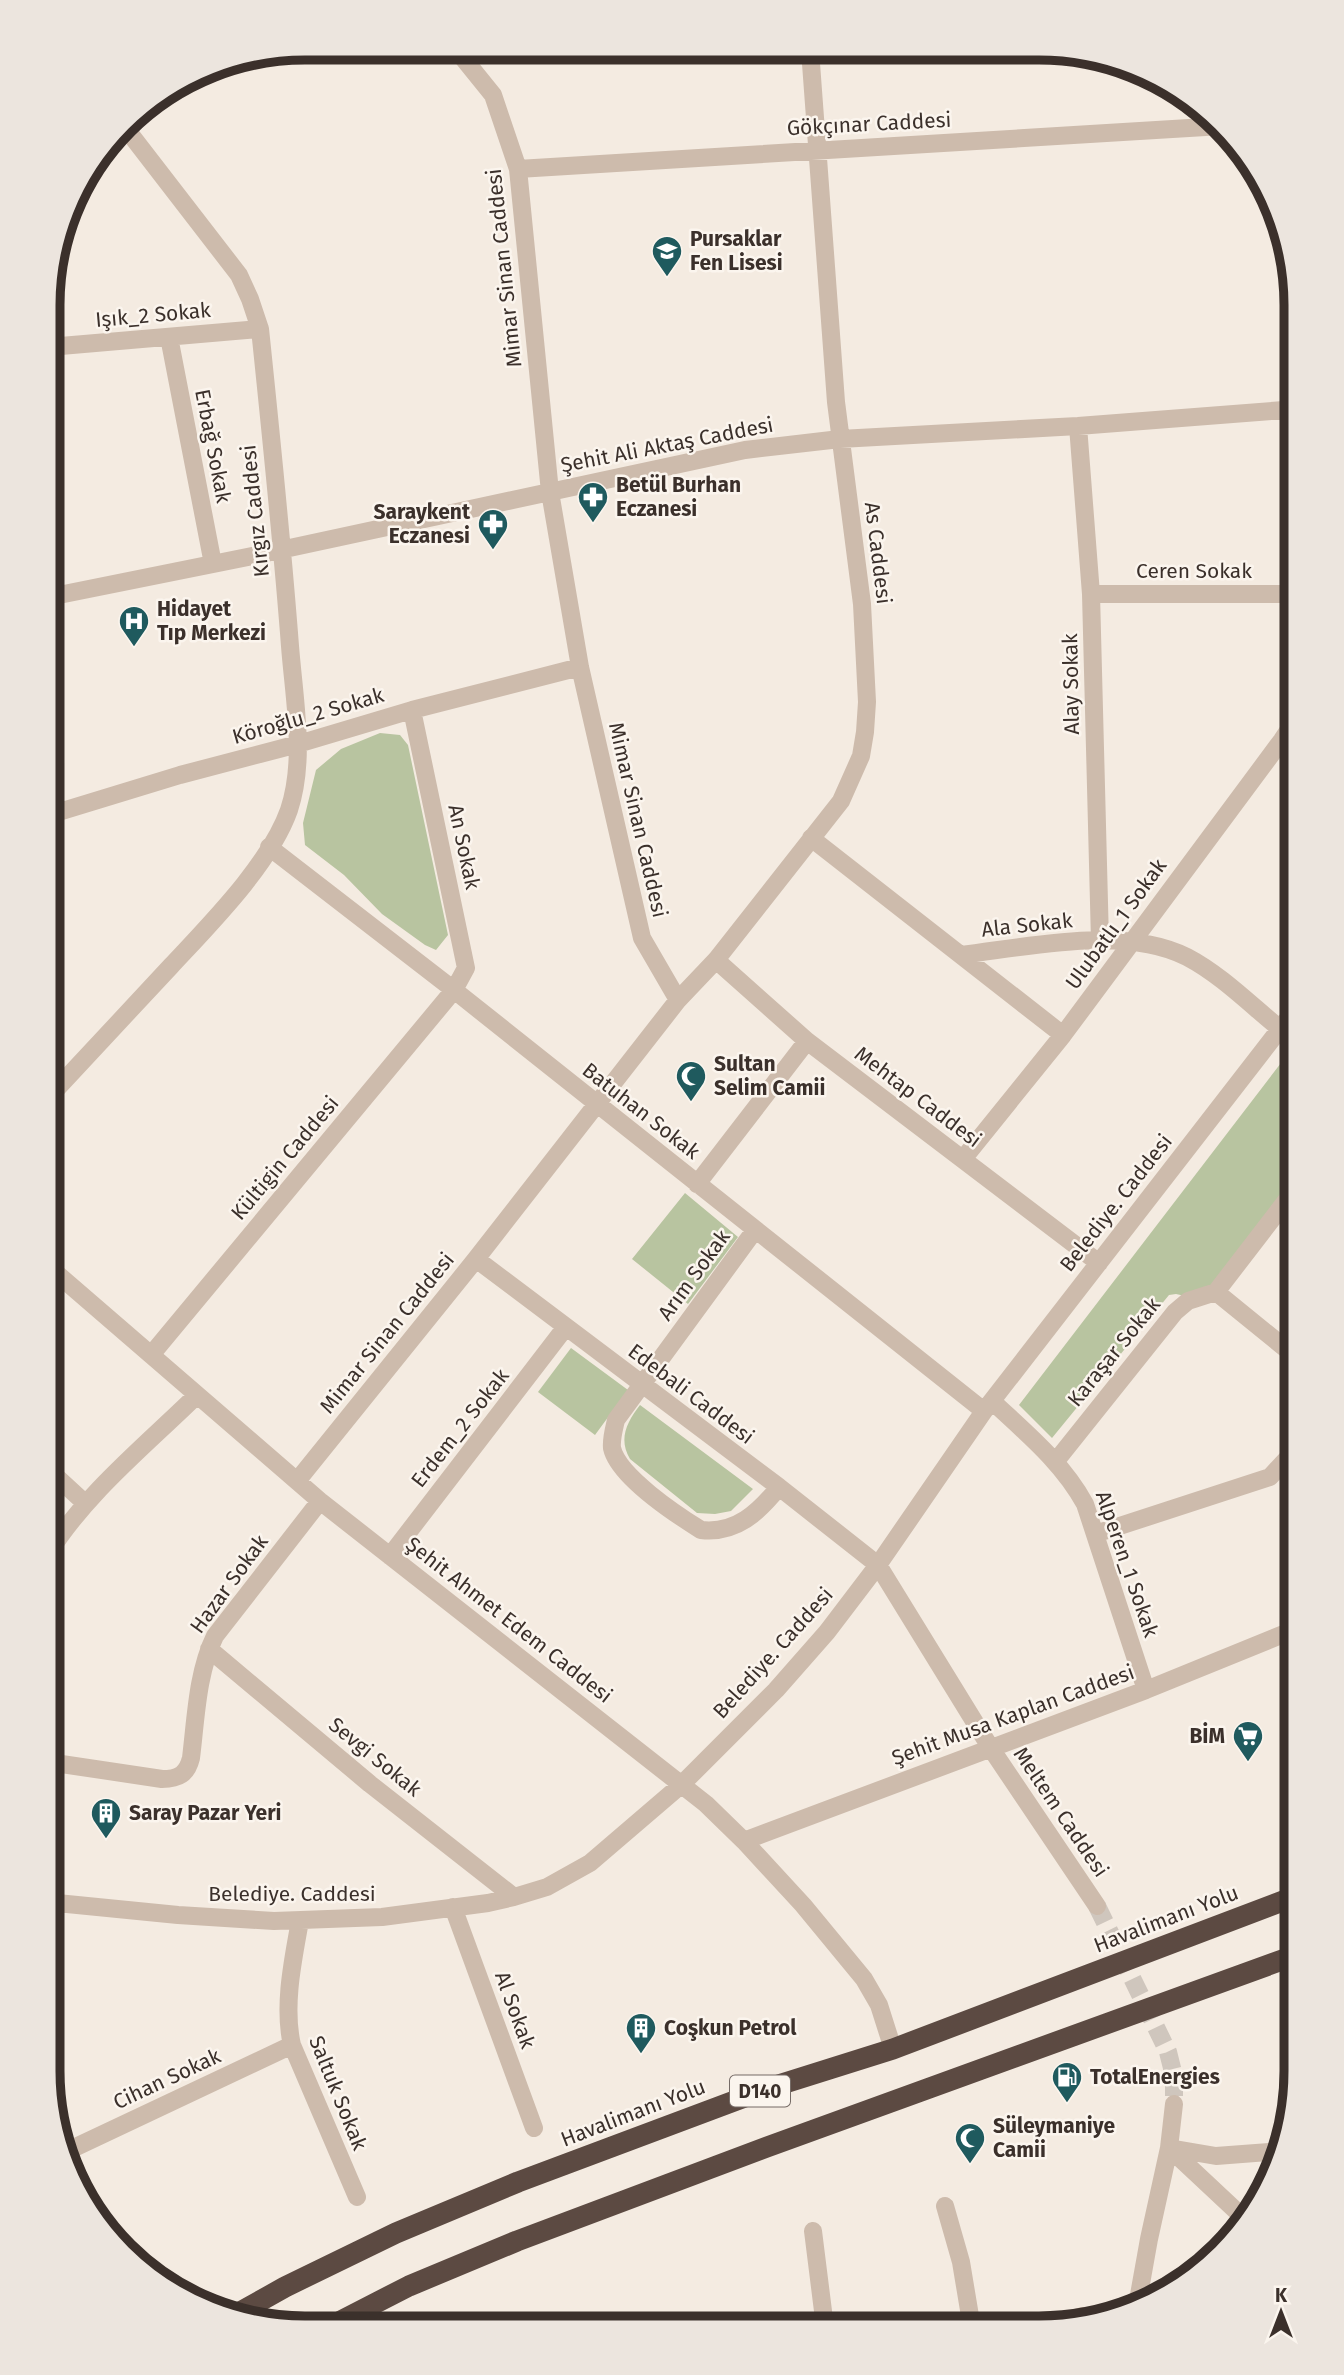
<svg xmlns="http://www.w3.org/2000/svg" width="1344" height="2375" font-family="'Fira Sans',sans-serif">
<rect width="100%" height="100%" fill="#f4ebe1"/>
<!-- green -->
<path fill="#b8c4a0" d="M 380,733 L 400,735 L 408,745 L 448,935 L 436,950 L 425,945 L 382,914 L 344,875 L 305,845 L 303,823 L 316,770 L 341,749 Z
M 1291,1056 L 1297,1060 L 1296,1194 L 1203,1300 L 1176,1294 L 1169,1295 L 1052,1438 L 1019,1405 L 1284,1059 Z
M 685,1193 L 738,1237 L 688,1304 L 632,1259 Z
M 571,1348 L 628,1390 L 595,1435 L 538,1392 Z
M 640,1405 L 753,1489 L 731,1511 L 715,1514 L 697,1513 L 630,1459 C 618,1439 627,1422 640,1405 Z"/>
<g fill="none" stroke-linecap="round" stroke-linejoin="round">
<!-- minor-tunnel -->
<path stroke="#cfc6bd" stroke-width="18" stroke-dasharray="18 9" stroke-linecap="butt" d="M 1097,1906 L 1168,2052 L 1174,2076 L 1174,2104"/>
<!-- minor -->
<path stroke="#cdbbac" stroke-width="18" d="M 518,169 L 1222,126
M 169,337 L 213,564
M 49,347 L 260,329
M 1291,410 L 1297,509
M 1078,426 L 1091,594 L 1100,941
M 1091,594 L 1297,594
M 49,597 L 257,555 L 745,450 L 840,439 L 1078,426 L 1297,409
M 1282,740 L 1297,751
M 49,815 L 180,775 L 298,744 L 412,710 L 580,667
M 811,838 L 1063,1035
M 269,847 L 454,990 L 984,1411
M 961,955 C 1028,947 1125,925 1187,957 C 1227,978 1260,1015 1297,1042
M 716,960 L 807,1041 L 1099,1263
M 678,1000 L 716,960 L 841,801 L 861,756 L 865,732 L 867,702 L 862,604 L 836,402 L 810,50
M 48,1098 C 89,1054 130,1010 171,966 C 210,924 270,864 289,810 C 306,759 294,699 290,646 C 282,540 271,435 260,329 L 250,299 L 239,275 L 124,126
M 963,1159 L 1063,1035 L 1282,740 L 1294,722 L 1297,710
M 697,1184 L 807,1041
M 755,1230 L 616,1420 C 614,1429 611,1439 612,1448 C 618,1476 677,1515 701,1530 C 736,1534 759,1512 779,1487
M 476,1259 L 779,1487 L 878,1565 L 990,1747 L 1097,1906
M 48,1266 L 320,1501 L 706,1804 L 744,1841 L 803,1905 L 864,1979 L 879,2005 L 893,2049
M 1216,1292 L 1296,1357
M 151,1355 L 454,990 L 466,968 L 412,710
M 992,1401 C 1026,1433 1062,1462 1085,1504 L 1146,1690
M 1056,1461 L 1175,1312 L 1188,1301 L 1216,1292 L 1296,1188
M 48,1469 L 86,1504
M 297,1481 L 476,1259 L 678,1000 L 642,938 L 580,667 L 550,492 L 518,169 L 493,95 L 455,48
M 1095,1534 L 1270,1477 L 1296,1449
M 48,1554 C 86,1493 146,1445 197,1395
M 390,1556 L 565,1328
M 209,1649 L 370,1784 L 514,1897
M 48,1762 L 162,1779 C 179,1779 187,1774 191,1758 C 196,1718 197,1673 215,1636 L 320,1501
M 744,1841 L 1146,1690 L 1296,1629
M 47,1902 L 178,1915 L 274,1921 L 382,1917 L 488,1903 L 514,1897 L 547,1887 L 590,1863 L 681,1785 L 776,1690 L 827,1632 L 878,1565 L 984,1411 L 1297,1007
M 453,1907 L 534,2128
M 300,1921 C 293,1960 283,2006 292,2045 L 357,2197
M 47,1985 L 53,1902
M 1169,2148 L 1216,2156 L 1283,2151
M 1169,2148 L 1247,2221
M 61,2154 L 292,2045
M 945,2206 L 961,2262 L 972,2328
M 813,2231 L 825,2327
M 1137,2306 L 1149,2239 L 1169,2148 L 1174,2104
M 1047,2326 L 1083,2316 L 1116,2315"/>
<!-- highway -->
<path stroke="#5c4a42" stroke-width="21" d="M 235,2315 L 285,2287 L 396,2233 L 518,2182 L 769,2088 L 893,2049 L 1296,1896
M 331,2326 L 409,2286 L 517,2241 L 767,2147 L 1296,1955"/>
</g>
<!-- icons -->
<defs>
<g id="school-pin" transform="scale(1.575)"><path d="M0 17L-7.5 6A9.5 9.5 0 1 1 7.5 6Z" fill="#1f5a5e" stroke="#fbf5ee"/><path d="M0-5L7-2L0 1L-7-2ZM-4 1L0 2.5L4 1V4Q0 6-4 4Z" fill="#fff"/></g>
<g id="pharmacy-pin" transform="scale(1.575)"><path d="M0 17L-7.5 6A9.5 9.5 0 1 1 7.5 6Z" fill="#1f5a5e" stroke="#fbf5ee"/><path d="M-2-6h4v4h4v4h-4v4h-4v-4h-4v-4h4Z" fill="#fff"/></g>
<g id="hospital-pin" transform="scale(1.575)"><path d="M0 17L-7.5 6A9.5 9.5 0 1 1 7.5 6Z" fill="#1f5a5e" stroke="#fbf5ee"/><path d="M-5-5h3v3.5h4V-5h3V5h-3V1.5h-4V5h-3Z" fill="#fff"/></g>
<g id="mosque-pin" transform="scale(1.575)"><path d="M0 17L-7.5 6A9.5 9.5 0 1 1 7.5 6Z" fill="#1f5a5e" stroke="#fbf5ee"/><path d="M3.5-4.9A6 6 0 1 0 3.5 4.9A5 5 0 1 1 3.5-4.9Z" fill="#fff"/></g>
<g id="supermarket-pin" transform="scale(1.575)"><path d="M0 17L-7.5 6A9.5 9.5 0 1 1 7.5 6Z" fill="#1f5a5e" stroke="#fbf5ee"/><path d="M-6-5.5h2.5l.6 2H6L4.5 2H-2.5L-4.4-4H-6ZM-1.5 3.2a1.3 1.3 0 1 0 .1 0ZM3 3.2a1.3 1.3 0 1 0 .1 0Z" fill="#fff"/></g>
<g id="building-pin" transform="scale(1.575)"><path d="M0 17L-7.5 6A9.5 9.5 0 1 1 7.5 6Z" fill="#1f5a5e" stroke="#fbf5ee"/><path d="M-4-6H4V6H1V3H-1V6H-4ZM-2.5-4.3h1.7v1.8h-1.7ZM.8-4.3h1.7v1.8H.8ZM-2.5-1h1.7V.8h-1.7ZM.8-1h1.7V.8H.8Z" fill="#fff"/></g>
<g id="fuel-pin" transform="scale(1.575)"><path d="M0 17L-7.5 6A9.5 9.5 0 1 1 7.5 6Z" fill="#1f5a5e" stroke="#fbf5ee"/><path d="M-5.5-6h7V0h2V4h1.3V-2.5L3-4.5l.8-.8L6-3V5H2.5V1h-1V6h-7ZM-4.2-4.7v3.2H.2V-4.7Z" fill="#fff"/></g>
</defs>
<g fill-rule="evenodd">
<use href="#school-pin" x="667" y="251"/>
<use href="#pharmacy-pin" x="593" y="497"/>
<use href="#pharmacy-pin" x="493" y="524"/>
<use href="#hospital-pin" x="134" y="621"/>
<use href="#mosque-pin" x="691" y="1076"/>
<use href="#supermarket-pin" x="1248" y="1736"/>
<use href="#building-pin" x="106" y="1813"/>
<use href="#building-pin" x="641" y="2028"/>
<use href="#fuel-pin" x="1067" y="2077"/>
<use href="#mosque-pin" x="970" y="2138"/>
</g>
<g text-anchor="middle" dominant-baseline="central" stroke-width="5" stroke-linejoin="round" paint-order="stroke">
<!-- shield labels -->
<rect fill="#fbf5ee" stroke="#756b66" stroke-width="2" x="730" y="2075.5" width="60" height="31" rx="5"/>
<g font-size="19" font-weight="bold" fill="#3b302b">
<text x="760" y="2091">D140</text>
</g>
<!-- street labels -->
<g font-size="21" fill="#3b302b" stroke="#fbf5ee">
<text transform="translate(869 124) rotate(-3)">Gökçınar Caddesi</text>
<text transform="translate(504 268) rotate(-96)">Mimar Sinan Caddesi</text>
<text transform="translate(153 315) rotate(-5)">Işık_2 Sokak</text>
<text transform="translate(667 445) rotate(-11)">Şehit Ali Aktaş Caddesi</text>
<text transform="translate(213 446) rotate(79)">Erbağ Sokak</text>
<text transform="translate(255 511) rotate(-96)">Kırgız Caddesi</text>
<text transform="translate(878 553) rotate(83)">As Caddesi</text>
<text x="1194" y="571">Ceren Sokak</text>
<text transform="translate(1071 684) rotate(-91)">Alay Sokak</text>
<text transform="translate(308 716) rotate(-16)">Köroğlu_2 Sokak</text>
<text transform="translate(638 820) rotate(77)">Mimar Sinan Caddesi</text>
<text transform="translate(464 847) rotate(78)">An Sokak</text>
<text transform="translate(1116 924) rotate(-54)">Ulubatlı_1 Sokak</text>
<text transform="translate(1027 925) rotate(-6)">Ala Sokak</text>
<text transform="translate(918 1097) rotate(37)">Mehtap Caddesi</text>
<text transform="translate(641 1111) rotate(38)">Batuhan Sokak</text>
<text transform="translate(285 1158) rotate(-50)">Kültigin Caddesi</text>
<text transform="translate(1116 1203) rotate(-52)">Belediye. Caddesi</text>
<text transform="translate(694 1275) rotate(-54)">Arım Sokak</text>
<text transform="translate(387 1333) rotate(-51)">Mimar Sinan Caddesi</text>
<text transform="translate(1114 1352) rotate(-51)">Karaşar Sokak</text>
<text transform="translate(691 1394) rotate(37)">Edebali Caddesi</text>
<text transform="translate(460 1428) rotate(-52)">Erdem_2 Sokak</text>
<text transform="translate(1127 1564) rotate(71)">Alperen_1 Sokak</text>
<text transform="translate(229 1584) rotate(-54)">Hazar Sokak</text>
<text transform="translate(509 1620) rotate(38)">Şehit Ahmet Edem Caddesi</text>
<text transform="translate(773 1653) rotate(-48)">Belediye. Caddesi</text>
<text transform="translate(1013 1715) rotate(-20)">Şehit Musa Kaplan Caddesi</text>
<text transform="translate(375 1757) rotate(39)">Sevgi Sokak</text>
<text transform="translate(1061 1812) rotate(56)">Meltem Caddesi</text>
<text x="292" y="1894">Belediye. Caddesi</text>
<text transform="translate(1166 1919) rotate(-21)">Havalimanı Yolu</text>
<text transform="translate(515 2010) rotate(70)">Al Sokak</text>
<text transform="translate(167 2079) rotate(-25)">Cihan Sokak</text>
<text transform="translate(338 2093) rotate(68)">Saltuk Sokak</text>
<text transform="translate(633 2113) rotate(-21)">Havalimanı Yolu</text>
</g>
<!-- poi labels -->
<g font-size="21" font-weight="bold" fill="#3b302b" stroke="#fbf5ee" text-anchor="start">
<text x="690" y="239">Pursaklar<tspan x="690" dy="24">Fen Lisesi</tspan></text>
<text x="616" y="485">Betül Burhan<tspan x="616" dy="24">Eczanesi</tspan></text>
<text x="470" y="512" text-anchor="end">Saraykent<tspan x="470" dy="24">Eczanesi</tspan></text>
<text x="157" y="609">Hidayet<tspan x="157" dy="24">Tıp Merkezi</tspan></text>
<text x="714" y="1064">Sultan<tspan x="714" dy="24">Selim Camii</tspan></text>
<text x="1225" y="1736" text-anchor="end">BİM</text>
<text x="129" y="1813">Saray Pazar Yeri</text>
<text x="664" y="2028">Coşkun Petrol</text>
<text x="1090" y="2077">TotalEnergies</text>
<text x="993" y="2126">Süleymaniye<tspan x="993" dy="24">Camii</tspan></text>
</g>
</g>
<!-- crop -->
<path d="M0 0H1344V2375H0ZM305 60H1039A245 245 0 0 1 1284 305V2071A245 245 0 0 1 1039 2316H305A245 245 0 0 1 60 2071V305A245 245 0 0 1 305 60Z" fill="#ece5de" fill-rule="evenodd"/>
<path fill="none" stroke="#3b302b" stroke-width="9" d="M305 60H1039A245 245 0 0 1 1284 305V2071A245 245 0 0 1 1039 2316H305A245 245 0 0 1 60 2071V305A245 245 0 0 1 305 60Z"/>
<!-- north arrow -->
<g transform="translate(1281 2312)" stroke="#fbf5ee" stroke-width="5" paint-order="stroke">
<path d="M0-5L12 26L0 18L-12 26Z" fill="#3b302b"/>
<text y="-10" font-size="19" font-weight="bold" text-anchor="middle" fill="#3b302b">K</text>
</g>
</svg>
